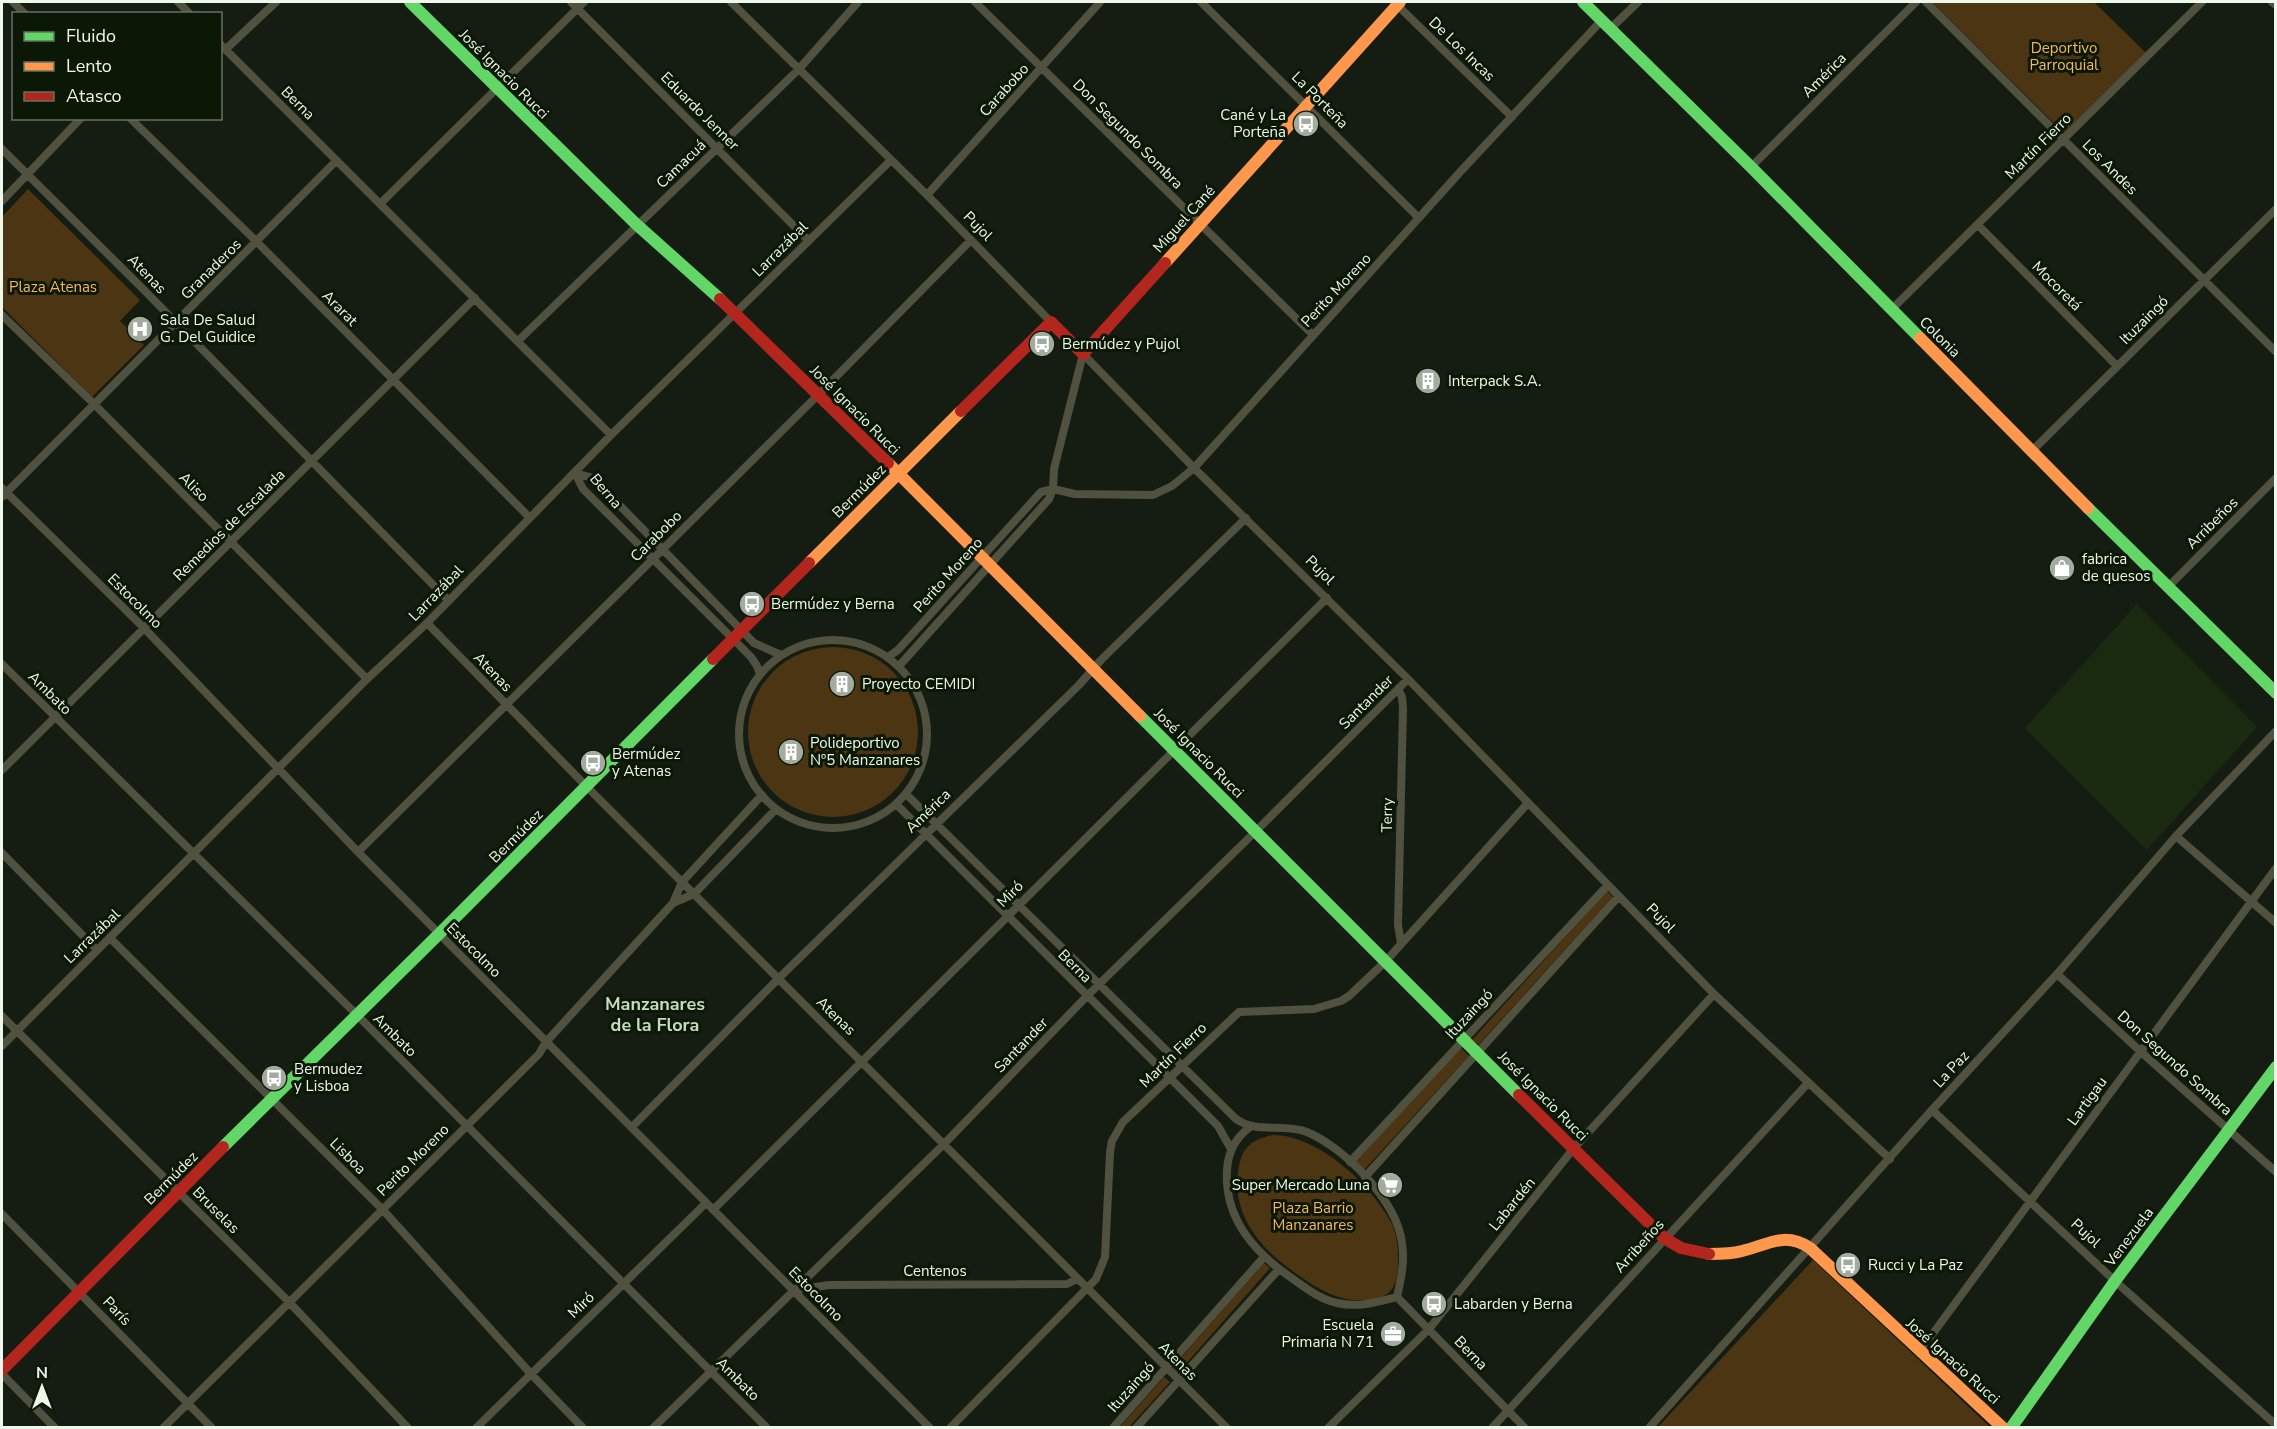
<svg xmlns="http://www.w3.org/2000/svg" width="2277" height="1429" font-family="'Nunito Sans',sans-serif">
<rect width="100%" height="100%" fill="#151d12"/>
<!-- built -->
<path fill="#1a2a11" d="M 2137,604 L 2257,727 L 2147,850 L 2025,728 Z"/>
<!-- green -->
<path fill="#4c3512" d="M 1932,2 L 2094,2 L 2146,53 L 2065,134 Z
M 28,189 L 140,300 L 120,321 L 144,345 L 92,397 L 2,307 L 2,217 Z
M748 732a85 85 0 1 1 170 0a85 85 0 1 1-170 0Z
M 1607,891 L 1613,897 L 1478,1045 L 1472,1040 Z
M 1461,1048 L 1469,1056 L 1364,1170 L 1355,1162 Z
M 1273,1135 C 1318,1135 1372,1185 1392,1224 C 1397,1235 1398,1247 1398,1259 C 1399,1292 1387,1302 1354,1300 C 1336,1299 1316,1288 1301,1277 C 1263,1252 1229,1215 1239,1166 C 1243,1146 1253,1139 1273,1135 Z
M 1813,1260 L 1990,1427 L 1658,1427 Z
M 1264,1263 L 1270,1268 L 1177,1374 L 1171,1369 Z
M 1164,1377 L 1170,1382 L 1129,1427 L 1120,1427 Z"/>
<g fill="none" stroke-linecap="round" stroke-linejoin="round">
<!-- street -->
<path stroke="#515140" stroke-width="8" d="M 13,2 L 25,14
M 178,2 L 190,14
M 571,2 L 808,240
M 731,2 L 927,195 L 1051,322
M 975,2 L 1313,335
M 1201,2 L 1419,218
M 1394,2 L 1512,117
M 1926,2 L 2276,352
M 2272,2 L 2276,5
M 1611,28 L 1638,2
M 220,44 L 611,435
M 226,49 L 276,2
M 130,118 L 257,242 L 530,518
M 2,149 L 143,289 L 448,600
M 1751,167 L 1916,2
M 927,195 L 1100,2
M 2,201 L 81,118
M 380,204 L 584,2
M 1978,225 L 2117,366
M 1892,309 L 2202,2
M 2,315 L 94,404 L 367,679
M 518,341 L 799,69 L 858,2
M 2032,451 L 2276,209
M 575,473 L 593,478 L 754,643 L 781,655
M 575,473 L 583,489 L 751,657 L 757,666 L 760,674
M 2,488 L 144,628 L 358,852 L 930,1428
M 2,497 L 336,161
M 2167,588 L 2276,478
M 427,623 L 586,786 L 1227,1428
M739 734a94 94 0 1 1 188 0a94 94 0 1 1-188 0Z
M 888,657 L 898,650 L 1041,492 L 1053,489 L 1075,494 L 1153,495 L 1172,486 L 1194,468 L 1461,171 L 1602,20
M 2,664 L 356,1014 L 767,1428
M 899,666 L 1049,499 L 1053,489 L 1054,469 L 1083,354 L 1194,468 L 1408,679 L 1714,994 L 1890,1159
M 1398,689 L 1402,697 L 1403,708 L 1398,925 L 1401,943
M 2,770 L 475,298
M 906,794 L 1236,1119 C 1257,1134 1283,1123 1307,1132 C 1345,1148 1397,1201 1402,1243 C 1405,1262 1401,1279 1397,1297
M 896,804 L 1218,1126 L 1231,1149
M 2176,836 L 2276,923
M 358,852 L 819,394 L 971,240
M 2,853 L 97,950
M 673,903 L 694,894 L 776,809
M 110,938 L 383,1210 L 531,1374 L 583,1428
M 2057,974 L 2140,1051 L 2276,1172
M 2,1016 L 289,1302 L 408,1428
M 2,1046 L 367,679 L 427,623 L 611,435 L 891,160
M 1932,1110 L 2115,1281 L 2276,1425
M 632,1127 L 778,979 L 1079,685 L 1101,660 L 1246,518
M 1250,1127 C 1235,1138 1228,1152 1227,1170 C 1224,1219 1255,1253 1293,1279 C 1307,1289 1320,1299 1337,1303 C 1357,1308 1378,1302 1397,1297
M 1350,1162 L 1608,885
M 1365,1177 L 1619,896
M 713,1210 L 1327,598
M 2,1214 L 212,1428
M 794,1290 L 829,1285 L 1067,1284 L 1077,1279
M 1397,1297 L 1525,1428
M 1920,1351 L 2276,868
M 2,1374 L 55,1428
M 163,1428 L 539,1054 L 546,1042 L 673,903 L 682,882 L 762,795
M 476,1428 L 706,1203
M 653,1428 L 944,1144 L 1087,996 L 1256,831 L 1408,679
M 950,1428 L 1096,1279 L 1105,1257 L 1110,1152 L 1112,1141 L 1123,1122 L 1239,1012 L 1314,1009 L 1341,1001 L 1349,996 L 1385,962 L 1528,803
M 1113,1428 L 1264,1257
M 1136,1428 L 1279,1269
M 1328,1428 L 1429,1329 L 1574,1148 L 1714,994
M 1492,1428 L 1808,1083
M 1649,1428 L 1932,1110 L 2057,974 L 2176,836 L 2276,731"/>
<!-- fast -->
<path stroke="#63d668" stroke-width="12" d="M 410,2 L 636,224 L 720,299
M 1583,2 L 1751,167 L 1920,338
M 2088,508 L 2276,693
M 1140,716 L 1519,1095
M 223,1147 L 439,934 L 713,659
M 2011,1428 L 2115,1281 L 2276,1067"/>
<!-- slow -->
<path stroke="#ff974d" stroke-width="12" d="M 1165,263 L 1400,2
M 1920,338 L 2088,508
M 888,463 L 1140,716
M 809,563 L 961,411
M 1709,1254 C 1720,1254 1731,1254 1742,1251 C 1768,1245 1784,1231 1810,1248 L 2003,1428"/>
<!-- jam -->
<path stroke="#b3261e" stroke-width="12" d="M 720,299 L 888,463
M 961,411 L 1051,322 L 1083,354 L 1165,263
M 713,659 L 809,563
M 1519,1095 L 1664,1238 L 1681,1248 L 1709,1254
M 2,1370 L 223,1147"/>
</g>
<!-- icons -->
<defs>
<g id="bus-disc" transform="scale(1.35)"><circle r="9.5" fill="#a2ab9e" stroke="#0b1805"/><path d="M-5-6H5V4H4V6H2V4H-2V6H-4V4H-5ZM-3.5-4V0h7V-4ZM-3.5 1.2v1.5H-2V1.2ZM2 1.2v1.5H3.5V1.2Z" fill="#fff"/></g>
<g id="hospital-disc" transform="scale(1.35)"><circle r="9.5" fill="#a2ab9e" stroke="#0b1805"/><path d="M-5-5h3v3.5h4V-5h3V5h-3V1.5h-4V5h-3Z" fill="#fff"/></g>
<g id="building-disc" transform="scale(1.35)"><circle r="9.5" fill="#a2ab9e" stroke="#0b1805"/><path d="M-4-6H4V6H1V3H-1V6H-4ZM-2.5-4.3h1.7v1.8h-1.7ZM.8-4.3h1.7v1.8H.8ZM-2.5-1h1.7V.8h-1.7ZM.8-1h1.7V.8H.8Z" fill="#fff"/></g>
<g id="shop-disc" transform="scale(1.35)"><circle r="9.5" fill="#a2ab9e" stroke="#0b1805"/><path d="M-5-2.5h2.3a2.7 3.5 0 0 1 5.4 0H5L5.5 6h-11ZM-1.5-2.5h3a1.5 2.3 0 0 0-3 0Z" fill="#fff"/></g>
<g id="supermarket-disc" transform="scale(1.35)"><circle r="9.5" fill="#a2ab9e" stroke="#0b1805"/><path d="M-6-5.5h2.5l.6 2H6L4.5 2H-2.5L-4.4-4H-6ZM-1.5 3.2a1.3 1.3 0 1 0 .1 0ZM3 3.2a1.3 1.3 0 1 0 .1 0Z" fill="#fff"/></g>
<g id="office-disc" transform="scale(1.35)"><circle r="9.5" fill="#a2ab9e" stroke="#0b1805"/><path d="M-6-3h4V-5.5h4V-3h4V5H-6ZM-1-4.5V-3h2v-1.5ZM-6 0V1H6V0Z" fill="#fff"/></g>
</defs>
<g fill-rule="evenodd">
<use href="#bus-disc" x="1306" y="124"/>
<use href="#hospital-disc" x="140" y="329"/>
<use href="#bus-disc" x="1042" y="344"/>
<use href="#building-disc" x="1428" y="381"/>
<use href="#shop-disc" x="2062" y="568"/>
<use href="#bus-disc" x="752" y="604"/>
<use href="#building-disc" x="842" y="684"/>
<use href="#building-disc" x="791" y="752"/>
<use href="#bus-disc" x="593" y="763"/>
<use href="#bus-disc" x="274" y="1078"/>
<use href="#supermarket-disc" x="1390" y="1185"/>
<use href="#bus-disc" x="1848" y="1265"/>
<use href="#bus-disc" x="1434" y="1304"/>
<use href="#office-disc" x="1393" y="1334"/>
</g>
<g text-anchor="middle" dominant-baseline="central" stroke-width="6" stroke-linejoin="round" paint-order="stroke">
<!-- park labels -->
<g font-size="15" fill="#fbb65d" stroke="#0b1805">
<text x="2064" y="48">Deportivo<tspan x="2064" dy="17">Parroquial</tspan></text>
<text x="53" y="287">Plaza Atenas</text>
<text x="1313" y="1208">Plaza Barrio<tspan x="1313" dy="17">Manzanares</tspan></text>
</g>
<!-- street labels -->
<g font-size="15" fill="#eef8ea" stroke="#0b1805">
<text transform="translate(1462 49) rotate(44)">De Los Incas</text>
<text transform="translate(504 74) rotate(45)">José Ignacio Rucci</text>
<text transform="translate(1824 75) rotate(-45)">América</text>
<text transform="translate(1004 90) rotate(-48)">Carabobo</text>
<text transform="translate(1320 100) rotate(45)">La Porteña</text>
<text transform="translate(298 103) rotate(45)">Berna</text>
<text transform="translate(700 111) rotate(45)">Eduardo Jenner</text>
<text transform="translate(1128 134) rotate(45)">Don Segundo Sombra</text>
<text transform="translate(2038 146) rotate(-45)">Martín Fierro</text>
<text transform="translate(681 164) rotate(-44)">Camacuá</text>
<text transform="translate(2110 167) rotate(45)">Los Andes</text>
<text transform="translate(1184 219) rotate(-48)">Miguel Cané</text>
<text transform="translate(978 226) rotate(46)">Pujol</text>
<text transform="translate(780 249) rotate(-45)">Larrazábal</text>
<text transform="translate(211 269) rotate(-45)">Granaderos</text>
<text transform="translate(147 274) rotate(46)">Atenas</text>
<text transform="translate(2057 286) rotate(45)">Mocoretá</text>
<text transform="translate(1336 290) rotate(-47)">Perito Moreno</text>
<text transform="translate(340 308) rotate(45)">Ararat</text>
<text transform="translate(2144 320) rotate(-45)">Ituzaingó</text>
<text transform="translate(1940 337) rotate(45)">Colonia</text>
<text transform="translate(855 410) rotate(45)">José Ignacio Rucci</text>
<text transform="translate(194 487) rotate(45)">Aliso</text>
<text transform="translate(606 491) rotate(50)">Berna</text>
<text transform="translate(859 491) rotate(-45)">Bermúdez</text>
<text transform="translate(2212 523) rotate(-45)">Arribeños</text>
<text transform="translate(229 525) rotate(-45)">Remedios de Escalada</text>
<text transform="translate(656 536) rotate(-45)">Carabobo</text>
<text transform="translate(1320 570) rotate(45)">Pujol</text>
<text transform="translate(948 575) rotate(-48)">Perito Moreno</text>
<text transform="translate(436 593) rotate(-46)">Larrazábal</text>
<text transform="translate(135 601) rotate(45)">Estocolmo</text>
<text transform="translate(493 672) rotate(46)">Atenas</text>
<text transform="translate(50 693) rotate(45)">Ambato</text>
<text transform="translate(1366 702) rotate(-45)">Santander</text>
<text transform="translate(1199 753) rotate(45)">José Ignacio Rucci</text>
<text transform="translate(928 811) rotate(-44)">América</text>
<text transform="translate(1387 815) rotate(-89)">Terry</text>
<text transform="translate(516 836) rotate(-45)">Bermúdez</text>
<text transform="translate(1010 894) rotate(-45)">Miró</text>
<text transform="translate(1661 918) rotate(46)">Pujol</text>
<text transform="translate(92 936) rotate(-44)">Larrazábal</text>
<text transform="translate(474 950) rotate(45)">Estocolmo</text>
<text transform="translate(1075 966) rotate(45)">Berna</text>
<text transform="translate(1469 1014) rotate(-47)">Ituzaingó</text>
<text transform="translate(836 1016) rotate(44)">Atenas</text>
<text transform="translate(395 1035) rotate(45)">Ambato</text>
<text transform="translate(1021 1045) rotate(-46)">Santander</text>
<text transform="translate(1173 1055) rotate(-44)">Martín Fierro</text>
<text transform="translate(2175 1063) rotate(42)">Don Segundo Sombra</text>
<text transform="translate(1951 1069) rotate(-47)">La Paz</text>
<text transform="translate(1543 1096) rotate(45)">José Ignacio Rucci</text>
<text transform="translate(2087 1101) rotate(-54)">Lartigau</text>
<text transform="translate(348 1156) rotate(45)">Lisboa</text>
<text transform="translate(413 1160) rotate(-45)">Perito Moreno</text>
<text transform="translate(171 1178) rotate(-45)">Bermúdez</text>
<text transform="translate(1512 1204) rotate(-51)">Labardén</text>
<text transform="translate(216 1210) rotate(45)">Bruselas</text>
<text transform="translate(2086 1233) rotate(43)">Pujol</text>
<text transform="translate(2129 1237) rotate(-53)">Venezuela</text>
<text transform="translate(1639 1246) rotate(-48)">Arribeños</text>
<text x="935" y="1271">Centenos</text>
<text transform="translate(816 1294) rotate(45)">Estocolmo</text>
<text transform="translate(581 1305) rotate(-44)">Miró</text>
<text transform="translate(117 1311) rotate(46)">París</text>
<text transform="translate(1471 1353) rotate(46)">Berna</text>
<text transform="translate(1178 1361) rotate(45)">Atenas</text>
<text transform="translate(1953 1361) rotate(42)">José Ignacio Rucci</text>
<text transform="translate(738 1379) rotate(45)">Ambato</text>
<text transform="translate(1131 1387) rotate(-48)">Ituzaingó</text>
</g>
<!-- poi labels -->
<g font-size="15" fill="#eef8ea" stroke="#0b1805" text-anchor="start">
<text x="1286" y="115" text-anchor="end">Cané y La<tspan x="1286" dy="17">Porteña</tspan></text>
<text x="160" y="320">Sala De Salud<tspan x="160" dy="17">G. Del Guidice</tspan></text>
<text x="1062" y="344">Bermúdez y Pujol</text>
<text x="1448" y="381">Interpack S.A.</text>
<text x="2082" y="559">fabrica<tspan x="2082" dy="17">de quesos</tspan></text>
<text x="771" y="604">Bermúdez y Berna</text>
<text x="862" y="684">Proyecto CEMIDI</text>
<text x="810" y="743">Polideportivo<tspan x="810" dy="17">Nº5 Manzanares</tspan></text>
<text x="612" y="754">Bermúdez<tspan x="612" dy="17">y Atenas</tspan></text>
<text x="294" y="1069">Bermudez<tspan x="294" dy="17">y Lisboa</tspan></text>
<text x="1370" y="1185" text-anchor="end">Super Mercado Luna</text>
<text x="1868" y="1265">Rucci y La Paz</text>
<text x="1454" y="1304">Labarden y Berna</text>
<text x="1374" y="1325" text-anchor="end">Escuela<tspan x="1374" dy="17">Primaria N 71</tspan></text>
</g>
<!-- quarter labels -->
<g font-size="18" font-weight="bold" fill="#c8dbc0" stroke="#0b1805">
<text x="655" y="1004">Manzanares<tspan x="655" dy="21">de la Flora</tspan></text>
</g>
</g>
<!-- border -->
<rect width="2277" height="1429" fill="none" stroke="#eef8ea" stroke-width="6"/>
<!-- legend -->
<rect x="12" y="12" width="210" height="108" fill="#0b1805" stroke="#667261" stroke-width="1.5"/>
<rect x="24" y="32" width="30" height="9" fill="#63d668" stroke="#667261" stroke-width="1.5"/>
<text x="66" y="42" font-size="18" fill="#eef8ea">Fluido</text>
<rect x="24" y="62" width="30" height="9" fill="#ff974d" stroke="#667261" stroke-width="1.5"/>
<text x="66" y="72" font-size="18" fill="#eef8ea">Lento</text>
<rect x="24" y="92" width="30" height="9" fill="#b3261e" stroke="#667261" stroke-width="1.5"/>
<text x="66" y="102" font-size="18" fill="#eef8ea">Atasco</text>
<!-- north arrow -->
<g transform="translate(42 1387)" stroke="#0b1805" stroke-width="4.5" paint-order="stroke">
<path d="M0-4.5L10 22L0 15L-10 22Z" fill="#eef8ea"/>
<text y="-9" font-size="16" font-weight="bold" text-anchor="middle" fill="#eef8ea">N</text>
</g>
</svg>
